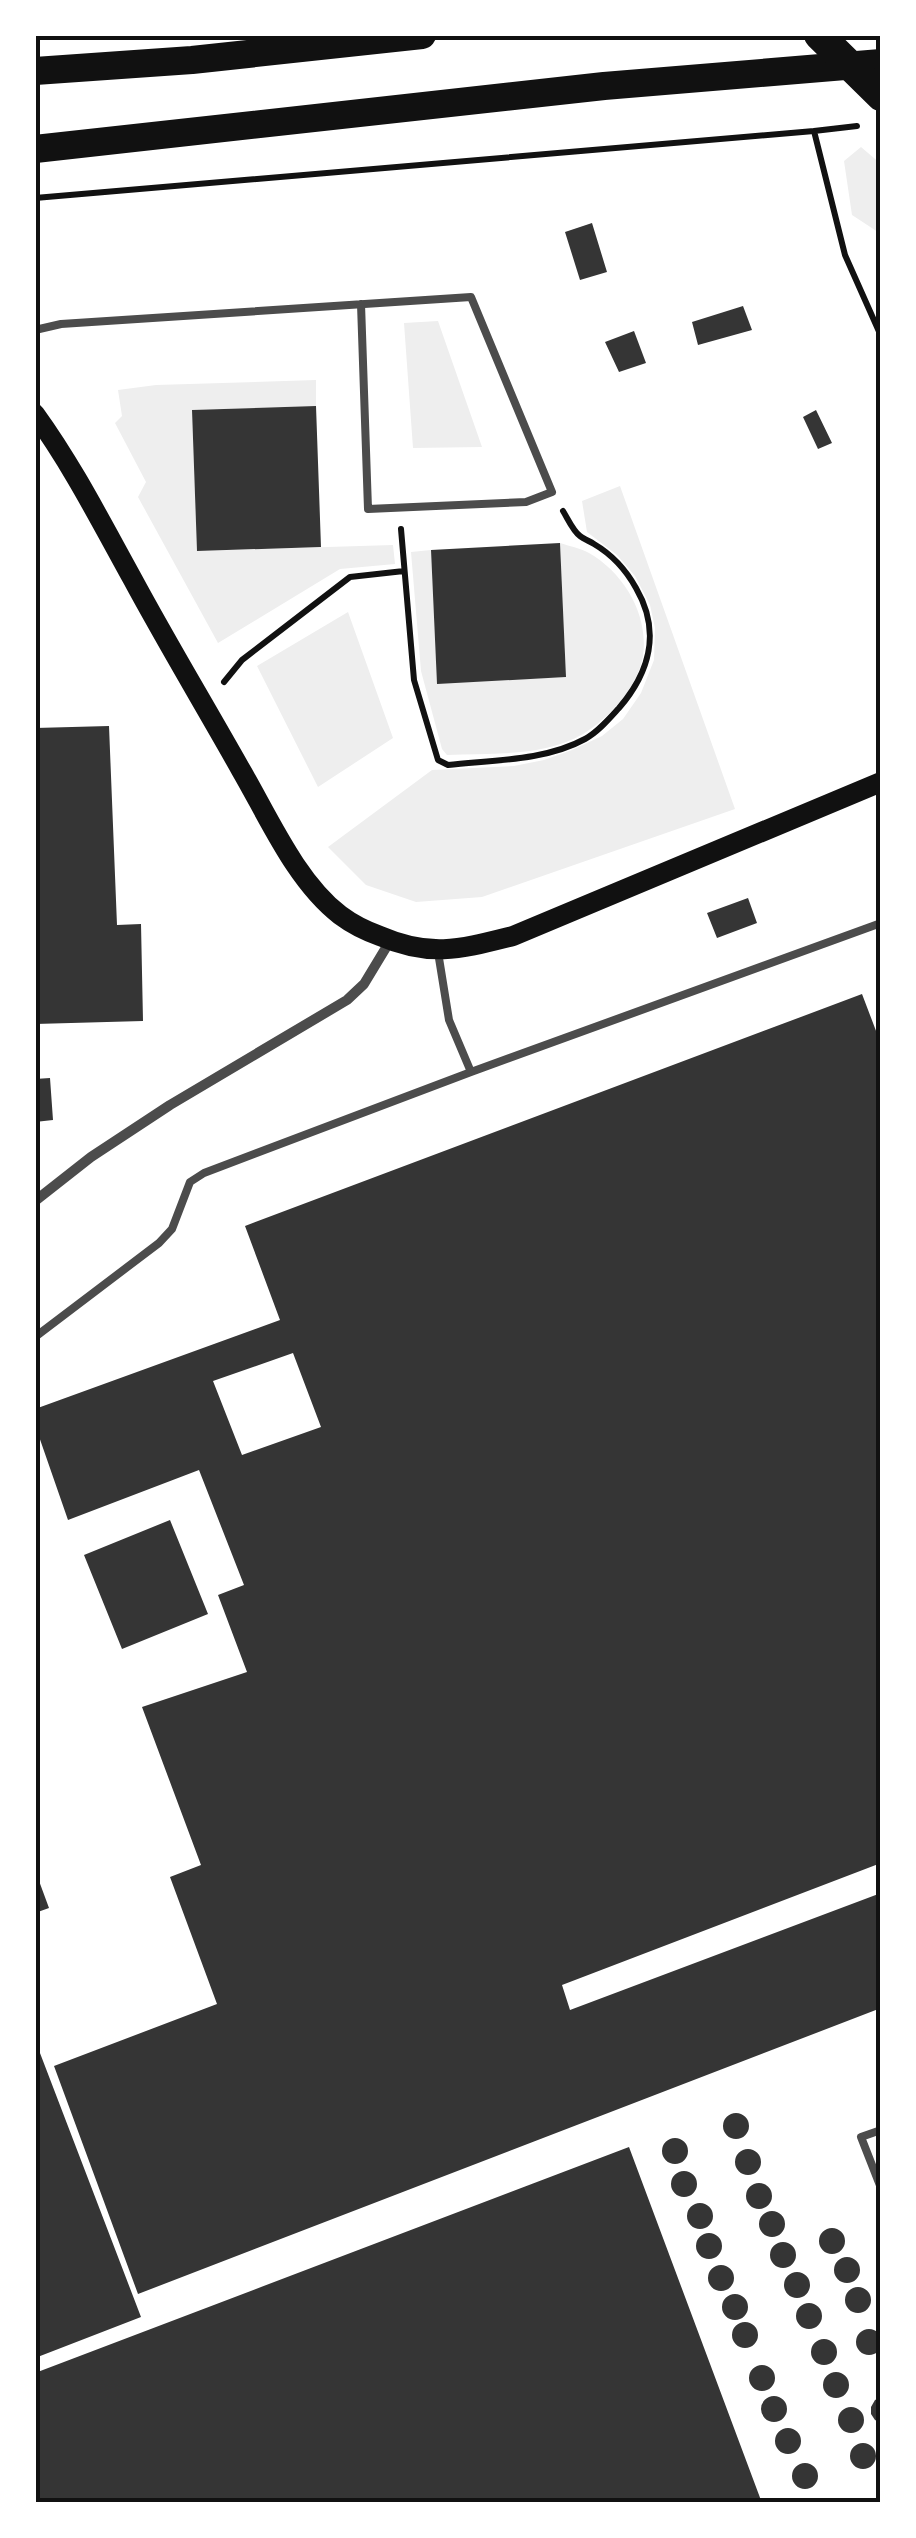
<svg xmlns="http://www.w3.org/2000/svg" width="916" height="2538" font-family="Spectral,serif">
<rect width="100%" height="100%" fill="#fff"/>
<!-- green -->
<path fill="#eee" d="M 861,147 L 881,164 L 881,234 L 852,215 L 844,161 Z
M 438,321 L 482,447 L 413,448 L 404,323 Z
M 316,380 L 316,406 L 192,410 L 197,551 L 393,545 L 395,564 L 340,569 L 218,643 L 138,497 L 146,482 L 115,423 L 122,416 L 118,390 L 156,385 Z
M 620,486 L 735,809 L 482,897 L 416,902 L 366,885 L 328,847 L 432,770 L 514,766 L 544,760 L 572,750 L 602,736 L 623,719 L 641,693 L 654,660 L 655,628 L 650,605 L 635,576 L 617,555 L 587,532 L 582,501 Z
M 560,543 C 569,546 580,548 589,553 C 624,573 649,615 643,656 C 638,687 608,719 583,734 C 543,757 491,753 447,755 L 442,749 L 421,671 L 411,552 L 431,550 L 437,683 L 566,677 Z
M 348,612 L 393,738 L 318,787 L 257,666 Z"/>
<!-- building -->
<path fill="#353535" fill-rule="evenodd" d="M 592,223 L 607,272 L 580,280 L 565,232 Z
M 743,306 L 752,330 L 698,345 L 692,322 Z
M 634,331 L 646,363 L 619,372 L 605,342 Z
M 316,406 L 321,547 L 197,551 L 192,410 Z
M 816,410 L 832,443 L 818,449 L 803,417 Z
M 560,543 L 566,677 L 437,684 L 431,550 Z
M 35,660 L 38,660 L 40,702 L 35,702 Z
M 109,726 L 117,925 L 141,924 L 143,1021 L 35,1024 L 35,728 Z
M 748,898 L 757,923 L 717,938 L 707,913 Z
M 862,994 L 881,1044 L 881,1863 L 562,1985 L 570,2010 L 881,1893 L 881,2008 L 138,2294 L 54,2066 L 217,2004 L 170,1877 L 201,1865 L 142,1707 L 247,1672 L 218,1595 L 244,1585 L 199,1470 L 68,1520 L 35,1425 L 35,1409 L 280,1320 L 245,1226 ZM 293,1353 L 321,1427 L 242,1455 L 213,1381 Z
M 50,1078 L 53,1120 L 35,1122 L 35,1079 Z
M 170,1520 L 208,1614 L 122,1649 L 84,1555 Z
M 35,1870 L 49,1908 L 35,1913 Z
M 35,2040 L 141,2317 L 35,2358 Z
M723 2126a13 13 0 1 1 26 0a13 13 0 1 1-26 0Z
M662 2151a13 13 0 1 1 26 0a13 13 0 1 1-26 0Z
M 629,2147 L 762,2503 L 35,2503 L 35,2373 Z
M735 2162a13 13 0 1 1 26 0a13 13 0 1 1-26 0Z
M671 2184a13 13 0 1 1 26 0a13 13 0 1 1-26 0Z
M746 2196a13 13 0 1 1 26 0a13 13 0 1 1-26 0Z
M687 2216a13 13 0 1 1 26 0a13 13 0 1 1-26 0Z
M759 2224a13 13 0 1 1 26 0a13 13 0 1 1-26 0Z
M819 2241a13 13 0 1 1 26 0a13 13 0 1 1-26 0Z
M696 2246a13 13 0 1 1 26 0a13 13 0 1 1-26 0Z
M770 2255a13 13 0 1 1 26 0a13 13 0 1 1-26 0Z
M834 2270a13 13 0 1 1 26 0a13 13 0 1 1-26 0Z
M708 2278a13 13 0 1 1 26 0a13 13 0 1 1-26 0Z
M784 2285a13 13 0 1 1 26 0a13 13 0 1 1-26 0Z
M845 2300a13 13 0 1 1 26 0a13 13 0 1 1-26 0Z
M722 2307a13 13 0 1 1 26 0a13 13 0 1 1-26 0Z
M796 2316a13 13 0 1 1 26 0a13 13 0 1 1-26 0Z
M732 2335a13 13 0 1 1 26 0a13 13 0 1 1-26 0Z
M856 2342a13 13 0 1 1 26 0a13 13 0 1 1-26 0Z
M811 2352a13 13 0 1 1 26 0a13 13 0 1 1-26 0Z
M749 2378a13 13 0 1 1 26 0a13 13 0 1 1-26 0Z
M823 2385a13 13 0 1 1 26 0a13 13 0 1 1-26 0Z
M761 2409a13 13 0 1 1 26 0a13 13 0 1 1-26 0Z
M 881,2397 L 881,2423 L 875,2420 L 871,2414 L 871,2407 L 875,2400 Z
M838 2420a13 13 0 1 1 26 0a13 13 0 1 1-26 0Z
M775 2441a13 13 0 1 1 26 0a13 13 0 1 1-26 0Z
M850 2456a13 13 0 1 1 26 0a13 13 0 1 1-26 0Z
M792 2476a13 13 0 1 1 26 0a13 13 0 1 1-26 0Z"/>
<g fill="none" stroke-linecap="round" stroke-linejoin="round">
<!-- path -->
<path stroke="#111" stroke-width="6" d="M 814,131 L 857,126
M 35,198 L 814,131 L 845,255 L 881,336
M 401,529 L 414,680 L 438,760 L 448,765 C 492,760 545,761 585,739 C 598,732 609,719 619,708 C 650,672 661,631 636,588 C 626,570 611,554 594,544 C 589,541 584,539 580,536 C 573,531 568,519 563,511
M 224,682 L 242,660 L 350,577 L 404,571"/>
<!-- service -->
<path stroke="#4c4c4c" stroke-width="8" d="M 35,330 L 61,324 L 471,297 L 552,492 L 526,502 L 368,509 L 361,304
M 438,952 L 449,1020 L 471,1072
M 35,1337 L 159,1243 L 172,1229 L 190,1182 L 204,1173 L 471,1072 L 881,923
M 881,2130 L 861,2137 L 881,2188"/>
<!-- minor -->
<path stroke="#4c4c4c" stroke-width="10" d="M 35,1201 L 91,1157 L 170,1105 L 347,1000 L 364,984 L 390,941"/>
<!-- secondary -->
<path stroke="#111" stroke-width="20" d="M 35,414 C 72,465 101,522 132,578 C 167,643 205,706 241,770 C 269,818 296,881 340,915 C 352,924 366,931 380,936 C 431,958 461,949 513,936 L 881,782"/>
<!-- trunk -->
<path stroke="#111" stroke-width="28" d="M 35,71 L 192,60 L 422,35
M 35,149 L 604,86 L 881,63"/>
<!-- motorway -->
<path stroke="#111" stroke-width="30" d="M 819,35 L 881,96"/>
</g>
<!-- border -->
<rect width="916" height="2538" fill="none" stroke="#ffffff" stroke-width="75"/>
<rect x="38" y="38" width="840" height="2462" fill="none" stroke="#111" stroke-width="4"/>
</svg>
